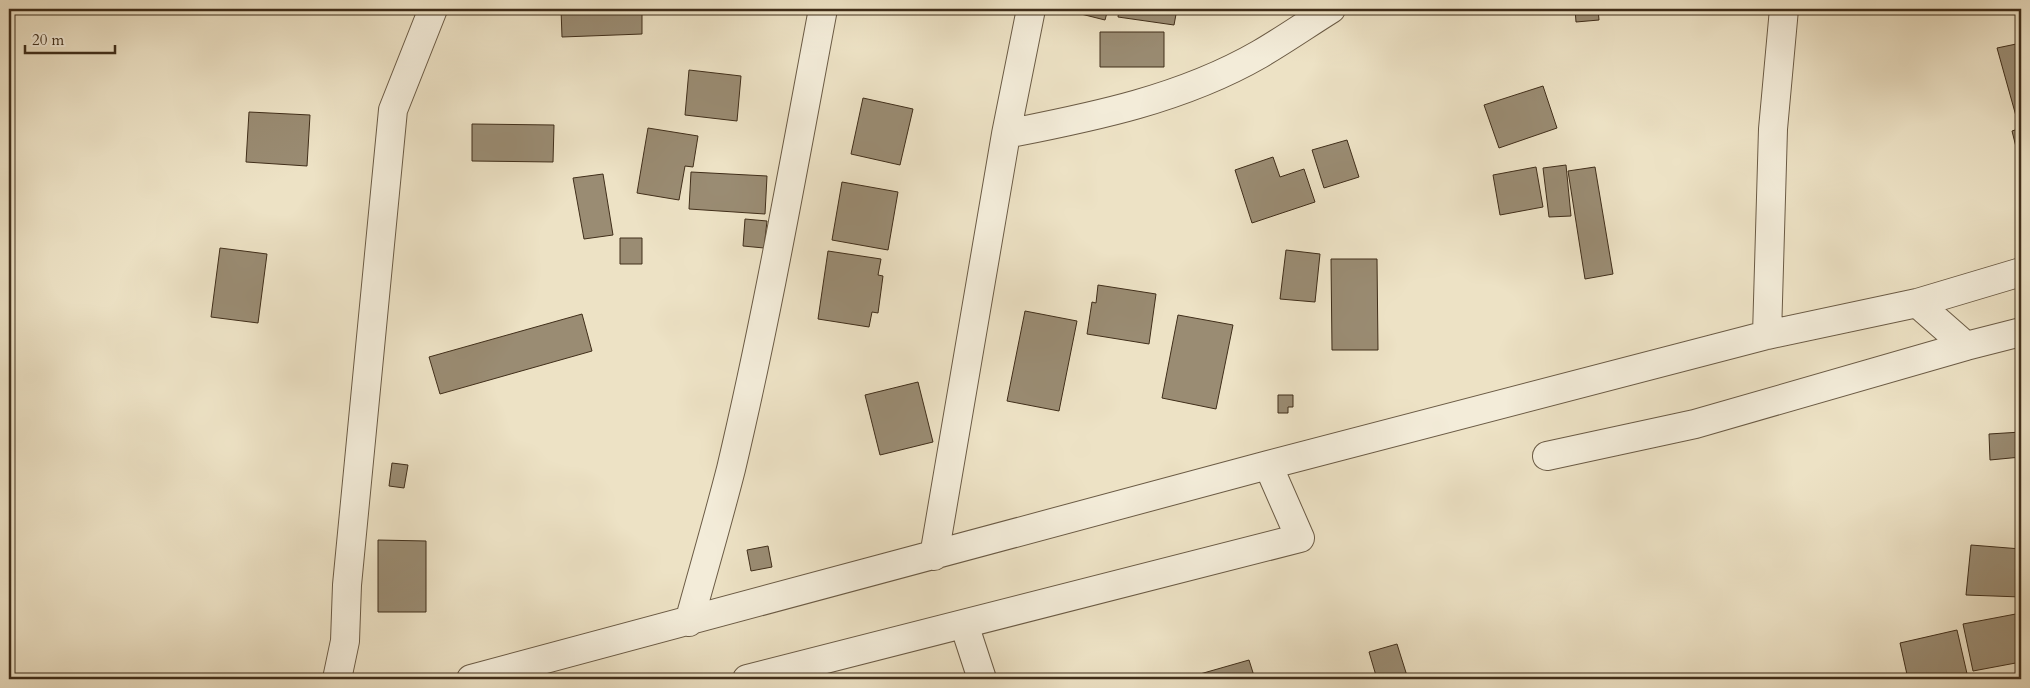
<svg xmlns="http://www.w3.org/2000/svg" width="2030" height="688" font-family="Cardo,serif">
<rect width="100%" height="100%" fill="#ede2c5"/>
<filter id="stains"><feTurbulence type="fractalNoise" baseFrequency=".004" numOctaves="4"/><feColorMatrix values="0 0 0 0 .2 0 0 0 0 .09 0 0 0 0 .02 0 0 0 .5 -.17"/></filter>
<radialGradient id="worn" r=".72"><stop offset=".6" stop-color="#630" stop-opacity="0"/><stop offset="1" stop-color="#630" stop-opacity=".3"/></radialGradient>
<!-- building -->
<path fill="#9a8c73" stroke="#402e1a" d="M 561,9 L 642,9 L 642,34 L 562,37 Z
M 1082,9 L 1108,9 L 1105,20 L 1081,14 Z
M 1119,9 L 1177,9 L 1174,25 L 1118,17 Z
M 1575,9 L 1598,9 L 1599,20 L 1576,22 Z
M 1100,32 L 1164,32 L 1164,67 L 1100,67 Z
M 2021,43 L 2021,114 L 2016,116 L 1997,48 Z
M 689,70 L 741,76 L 737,121 L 685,115 Z
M 1543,86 L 1557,128 L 1499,148 L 1484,105 Z
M 863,98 L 913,109 L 900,165 L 851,154 Z
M 249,112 L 310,115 L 307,166 L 246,162 Z
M 472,124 L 554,125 L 553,162 L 472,161 Z
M 648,128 L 698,136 L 693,167 L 685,166 L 679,200 L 637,193 Z
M 2021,128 L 2021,167 L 2012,131 Z
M 1347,140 L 1359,177 L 1324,188 L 1312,150 Z
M 1273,157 L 1280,177 L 1304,169 L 1315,202 L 1252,223 L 1235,170 Z
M 1566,165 L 1571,216 L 1549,217 L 1543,168 Z
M 1536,167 L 1543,207 L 1500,215 L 1493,175 Z
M 1595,167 L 1613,274 L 1585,279 L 1568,171 Z
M 691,172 L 767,176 L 765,214 L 689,209 Z
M 603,174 L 613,235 L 584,239 L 573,178 Z
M 842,182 L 898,192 L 888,250 L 832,240 Z
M 745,219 L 767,221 L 764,248 L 743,246 Z
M 620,238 L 642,238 L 642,264 L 620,264 Z
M 220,248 L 267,254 L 258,323 L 211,317 Z
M 1286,250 L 1320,254 L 1315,302 L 1280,299 Z
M 828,251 L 881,259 L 878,275 L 883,276 L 878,313 L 872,312 L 869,327 L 818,319 Z
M 1331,259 L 1377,259 L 1378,350 L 1332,350 Z
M 1098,285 L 1156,294 L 1149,344 L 1087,334 L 1092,302 L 1096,303 Z
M 1025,311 L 1077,321 L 1059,411 L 1007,401 Z
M 582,314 L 592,351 L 440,394 L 429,357 Z
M 1178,315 L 1233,325 L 1216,409 L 1162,398 Z
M 918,382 L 933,442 L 880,455 L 865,395 Z
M 1278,395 L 1293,395 L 1293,407 L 1288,407 L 1288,413 L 1278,413 Z
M 2021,432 L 2021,457 L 1990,460 L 1989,434 Z
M 392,463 L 408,465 L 404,488 L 389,486 Z
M 378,540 L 426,541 L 426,612 L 378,612 Z
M 1971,545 L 2021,549 L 2021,597 L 1966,595 Z
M 768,546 L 772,567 L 751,571 L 747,550 Z
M 2021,613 L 2021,662 L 1973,671 L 1963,624 Z
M 1957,630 L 1968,678 L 1908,679 L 1900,643 Z
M 1397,644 L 1408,679 L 1377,679 L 1369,652 Z
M 1249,660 L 1255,679 L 1187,679 L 1186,678 Z"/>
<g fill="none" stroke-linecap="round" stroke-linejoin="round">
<!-- minor casing -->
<g stroke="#6b5b45" stroke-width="30">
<path id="minor" d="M 1006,134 C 1093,117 1182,99 1260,54 C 1284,40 1307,24 1331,9
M 1917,303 L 1966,346 L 2021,332
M 1767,335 L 1773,129 L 1784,9
M 1547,456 L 1695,424 L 1966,346
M 934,556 L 1006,134 L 1031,9
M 689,622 C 703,571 718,520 731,469 C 767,317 794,163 823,9
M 964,624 L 982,679
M 337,679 L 345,641 L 347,585 L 393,110 L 433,9
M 471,679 L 1268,465 L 1767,335 L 1917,303 L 2021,272
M 747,679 L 1300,538 L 1268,465"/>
</g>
<!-- minor -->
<use href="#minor" stroke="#f3ecd9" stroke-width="28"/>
</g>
<!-- margin -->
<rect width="2030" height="688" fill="none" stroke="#ede2c5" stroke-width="30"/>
<rect x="10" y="10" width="2010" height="668" fill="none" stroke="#402e1a" stroke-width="2.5"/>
<rect x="15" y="15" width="2000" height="658" fill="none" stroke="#402e1a"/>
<!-- scale -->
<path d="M25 45v8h90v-8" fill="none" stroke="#402e1a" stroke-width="2.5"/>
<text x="32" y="45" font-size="15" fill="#402e1a" stroke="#f3ecd9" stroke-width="4" paint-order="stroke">20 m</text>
<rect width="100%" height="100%" filter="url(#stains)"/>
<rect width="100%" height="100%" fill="url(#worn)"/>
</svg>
